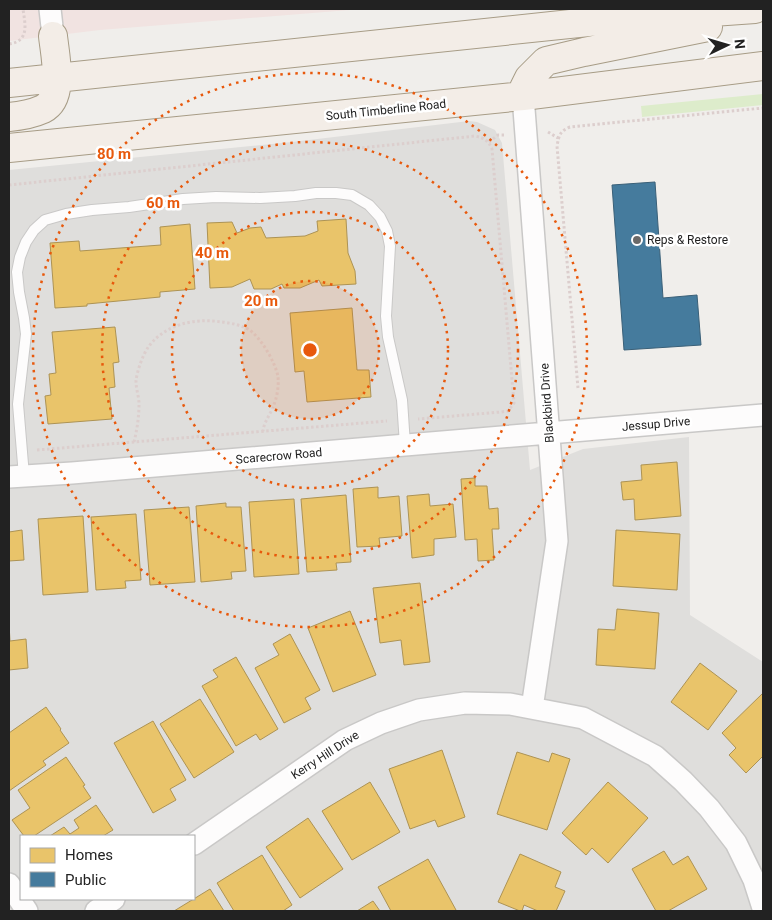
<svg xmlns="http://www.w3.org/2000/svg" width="772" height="920" font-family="Roboto,sans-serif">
<rect width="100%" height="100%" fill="#f0eeeb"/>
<!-- residential -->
<path fill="#dfdedc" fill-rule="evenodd" d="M 469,121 L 477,122 L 495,130 L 502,143 L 530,470 L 583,449 L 689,437 L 690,615 L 763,662 L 763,911 L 9,911 L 9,170 L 292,142 ZM 21,836 L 194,836 L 194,899 L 21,899 Z"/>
<!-- commercial -->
<path fill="#f1e3e1" d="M 9,9 L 362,9 L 100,30 L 9,41 Z"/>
<!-- grass -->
<path fill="#ddeccb" d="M 763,94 L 763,105 L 642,117 L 641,106 Z"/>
<!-- homes -->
<path fill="#e9c46a" stroke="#ad9354" d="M 346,219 L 348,253 L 355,271 L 356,284 L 322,286 L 319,280 L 300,288 L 284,288 L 282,284 L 271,289 L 254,289 L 250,279 L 232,287 L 210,288 L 207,223 L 232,222 L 237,233 L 250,228 L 261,227 L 266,238 L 305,236 L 318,231 L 317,221 Z
M 190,224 L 195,289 L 160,292 L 160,297 L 87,304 L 87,306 L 55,308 L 50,243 L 79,241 L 80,251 L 161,245 L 160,227 Z
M 352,308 L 357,370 L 369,370 L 371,397 L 307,402 L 304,371 L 295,372 L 290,313 Z
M 115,327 L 119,362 L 113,363 L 115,387 L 109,388 L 112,419 L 48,424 L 45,396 L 51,395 L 49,374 L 56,373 L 52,332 Z
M 677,462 L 681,516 L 635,520 L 634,499 L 623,500 L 621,482 L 642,480 L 641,465 Z
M 475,478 L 475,486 L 487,486 L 489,509 L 498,508 L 499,529 L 492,529 L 494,560 L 478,561 L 477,539 L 465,540 L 461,479 Z
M 378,487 L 378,498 L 399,496 L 402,536 L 379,538 L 380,546 L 357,547 L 353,489 Z
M 429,494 L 430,506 L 453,504 L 456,537 L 434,539 L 434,555 L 412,558 L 407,496 Z
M 346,495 L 351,562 L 336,563 L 337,570 L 307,572 L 301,499 Z
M 294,499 L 299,574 L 254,577 L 249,502 Z
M 226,503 L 226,507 L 241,507 L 246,571 L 231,572 L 232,579 L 201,582 L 196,506 Z
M 189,507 L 195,582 L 150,585 L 144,510 Z
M 136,514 L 141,580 L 125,581 L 126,588 L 96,590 L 91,517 Z
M 83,516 L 88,592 L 43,595 L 38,519 Z
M 22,530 L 24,560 L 9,561 L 9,532 Z
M 616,530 L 680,534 L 677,590 L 613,586 Z
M 420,583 L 430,662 L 404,665 L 401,640 L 380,643 L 373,588 Z
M 617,609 L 659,613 L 655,669 L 596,665 L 598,629 L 615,630 Z
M 350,611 L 376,675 L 333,692 L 308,628 Z
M 9,624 L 10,641 L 26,639 L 28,668 L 9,670 Z
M 290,634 L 320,690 L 305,698 L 311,709 L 284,723 L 255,668 L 279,655 L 273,644 Z
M 236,657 L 278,729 L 260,740 L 256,734 L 236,746 L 202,686 L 218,677 L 213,670 Z
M 700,663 L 737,691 L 708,730 L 671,702 Z
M 763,693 L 763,756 L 746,773 L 729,755 L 736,748 L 722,733 Z
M 200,699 L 234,752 L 194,778 L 160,724 Z
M 46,707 L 61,729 L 60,730 L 69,743 L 43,761 L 46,765 L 9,791 L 9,733 Z
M 153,721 L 186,780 L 170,789 L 176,800 L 153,813 L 114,743 Z
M 442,750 L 465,817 L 438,827 L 435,820 L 410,829 L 389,769 Z
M 517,752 L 549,762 L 552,753 L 570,759 L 547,830 L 497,814 Z
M 66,757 L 85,785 L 83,786 L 91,798 L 34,836 L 24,836 L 12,820 L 30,808 L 18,790 Z
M 370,782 L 400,832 L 352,860 L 322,811 Z
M 608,782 L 648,818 L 608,863 L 592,848 L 586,855 L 562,833 Z
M 96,805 L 113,830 L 103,836 L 50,836 L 64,827 L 70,834 L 79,828 L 74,820 Z
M 308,818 L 343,869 L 300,898 L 266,847 Z
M 664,851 L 673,865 L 688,856 L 707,889 L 668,911 L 656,911 L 632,869 Z
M 520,854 L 561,872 L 555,887 L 565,891 L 556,911 L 538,911 L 524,905 L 522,911 L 520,911 L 498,902 Z
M 262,855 L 292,905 L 283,911 L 234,911 L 217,883 Z
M 428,859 L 456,910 L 454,911 L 391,911 L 378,887 Z
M 210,889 L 224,911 L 174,911 Z
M 373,901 L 380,911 L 357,911 Z"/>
<!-- public -->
<path fill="#457b9d" stroke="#3a6078" d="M 655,182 L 663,298 L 697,295 L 701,345 L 624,350 L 612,185 Z"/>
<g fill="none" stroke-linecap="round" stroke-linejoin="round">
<!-- service casing -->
<g stroke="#c9c8c7" stroke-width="12">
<path id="service" d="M 24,476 L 18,404 L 26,334 L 24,318 L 19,292 L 17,272 L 20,257 L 26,242 L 34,230 L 45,220 L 66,214 L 92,210 L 129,207 L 183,199 L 216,197 L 260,198 L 295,196 L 316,193 L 336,193 L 352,195 L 369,205 L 380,217 L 387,231 L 390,246 L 386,316 L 388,337 L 402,400 L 405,445"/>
</g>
<!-- minor casing -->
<g stroke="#c9c8c7" stroke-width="24">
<path id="minor" d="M 50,9 L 53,36
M 523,96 L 557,541 L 532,708
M 9,477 L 72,473 L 763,415
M 194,844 L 345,740 L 381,723 L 419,710 L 465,703 L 510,704 L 583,718 L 655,756 L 683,781 L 709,808 L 736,843 L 754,880 L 763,908
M 9,884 L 27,911
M 96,911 L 114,899"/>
</g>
<!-- primary casing -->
<g stroke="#a79c86" stroke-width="30">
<path id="primary" d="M 9,83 L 627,18 L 755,9
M 523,96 L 524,88 L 529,78 L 546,61 L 584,52 L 708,27
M 9,117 C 20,116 32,114 43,109 C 65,98 55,56 53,36
M 9,148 L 523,96 L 763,66"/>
</g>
<!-- path -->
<path stroke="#dccecd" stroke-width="3" stroke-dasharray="2.5 2.5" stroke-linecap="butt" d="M 9,44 C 30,41 25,24 23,9
M 548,132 L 558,138
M 489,142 L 498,135 L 504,135
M 9,185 L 475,136 C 484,138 488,140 492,149 L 514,403 L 508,411 L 501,412 L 418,419
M 578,388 L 557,146 C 559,135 560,131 570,127 L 763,108
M 134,442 C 137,430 139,417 139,404 C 139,397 136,389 136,381 C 137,371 143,354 149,346 C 167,323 196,318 222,322 C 231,323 240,325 248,329 C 260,336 276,363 278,377 C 279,386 277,398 273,407 C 270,415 264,422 263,431
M 37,450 L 387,421"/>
<!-- service -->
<use href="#service" stroke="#fdfcfc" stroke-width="10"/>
<!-- minor -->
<use href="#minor" stroke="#fdfcfc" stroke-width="21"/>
<!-- primary -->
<use href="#primary" stroke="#f3ede7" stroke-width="28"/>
</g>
<!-- distance rings -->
<circle cx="310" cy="350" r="69" fill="#e8590c" fill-opacity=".12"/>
<g fill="none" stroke="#e8590c" stroke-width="2.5" stroke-dasharray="2.5 5">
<circle cx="310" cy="350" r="69"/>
<circle cx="310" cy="350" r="138"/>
<circle cx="310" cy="350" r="208"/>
<circle cx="310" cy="350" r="277"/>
</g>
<!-- markers -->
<circle fill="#6a6968" stroke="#fff" stroke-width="2" cx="637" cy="240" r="5"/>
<g text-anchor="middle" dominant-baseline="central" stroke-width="5" stroke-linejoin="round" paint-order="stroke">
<!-- street labels -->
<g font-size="12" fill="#222" stroke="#fff">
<text transform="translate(386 110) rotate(-6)">South Timberline Road</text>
<text transform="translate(547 403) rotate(-94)">Blackbird Drive</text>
<text transform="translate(656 424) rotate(-5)">Jessup Drive</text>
<text transform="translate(279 456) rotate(-5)">Scarecrow Road</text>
<text transform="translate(325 755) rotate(-33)">Kerry Hill Drive</text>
</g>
<!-- poi labels -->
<g font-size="12" fill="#222" stroke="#fff" text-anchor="start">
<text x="647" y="240">Reps &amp; Restore</text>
</g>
</g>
<circle cx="310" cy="350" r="8" fill="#e8590c" stroke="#fff" stroke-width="2.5"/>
<g font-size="15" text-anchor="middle" font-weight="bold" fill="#e8590c" stroke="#fff" stroke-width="5" stroke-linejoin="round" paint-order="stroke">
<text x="114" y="159">80 m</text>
<text x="163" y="208">60 m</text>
<text x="212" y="258">40 m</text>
<text x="261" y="306">20 m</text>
</g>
<!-- border -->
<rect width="772" height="920" fill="none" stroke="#222222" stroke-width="20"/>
<!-- legend -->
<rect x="20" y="835" width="175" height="65" fill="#ffffff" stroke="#a7a7a7"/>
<rect x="30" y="848" width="25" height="15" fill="#e9c46a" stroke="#a7a7a7"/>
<text x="65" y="860" font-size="15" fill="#222222">Homes</text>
<rect x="30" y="872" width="25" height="15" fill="#457b9d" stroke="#a7a7a7"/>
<text x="65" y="885" font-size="15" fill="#222222">Public</text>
<!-- north arrow -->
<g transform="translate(727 45) rotate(85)" stroke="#ffffff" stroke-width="4" paint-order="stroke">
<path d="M0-4L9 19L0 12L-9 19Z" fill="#222222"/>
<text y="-8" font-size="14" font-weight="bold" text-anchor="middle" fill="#222222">N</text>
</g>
</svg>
